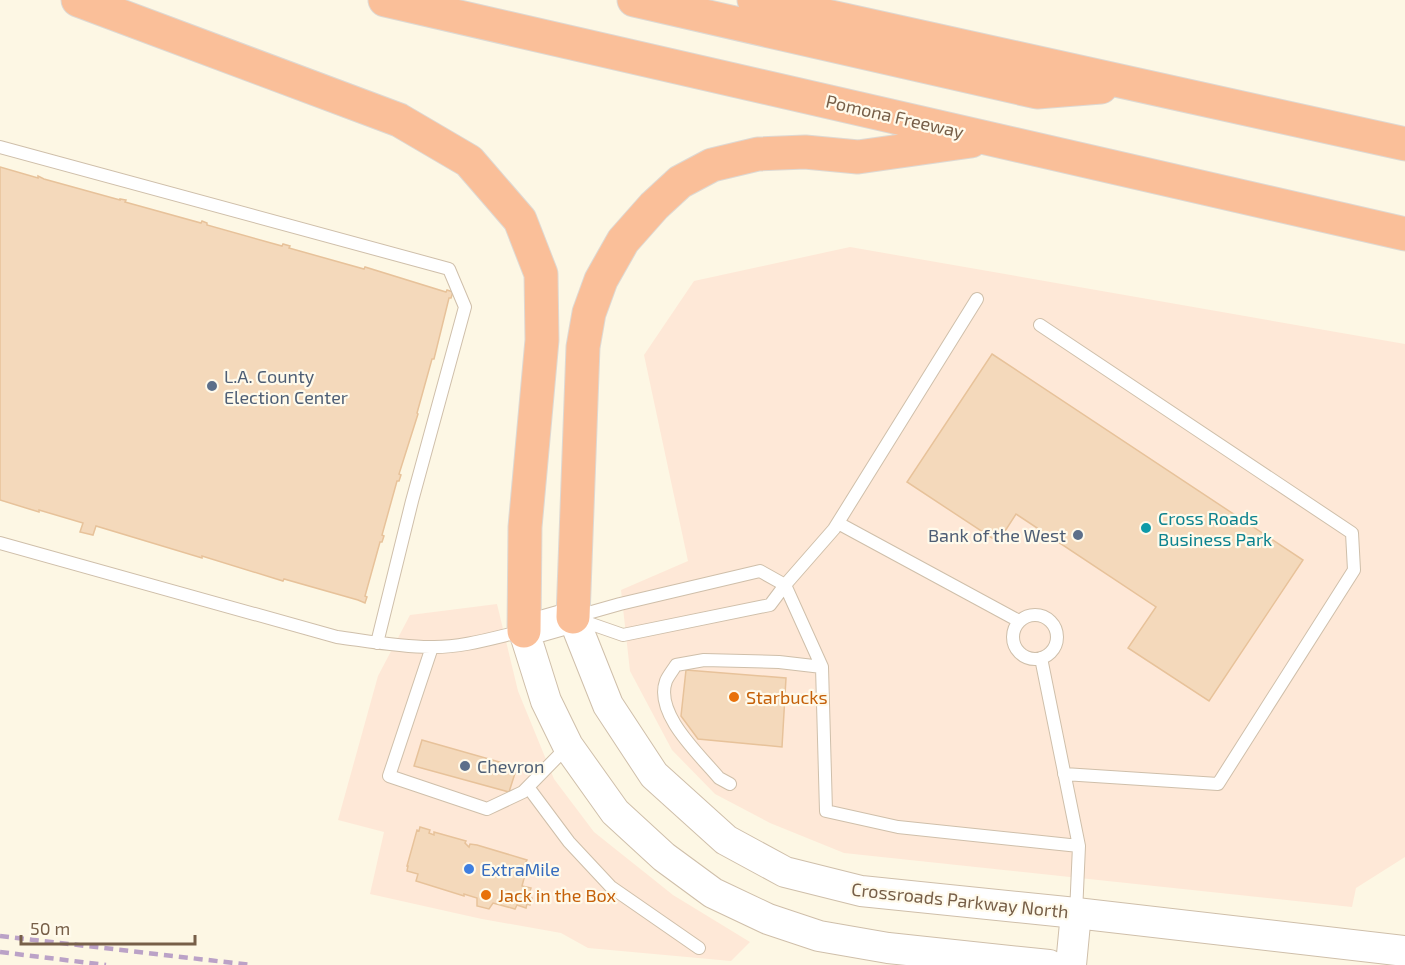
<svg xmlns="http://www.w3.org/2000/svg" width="1405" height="965" font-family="'Exo 2',sans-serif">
<rect width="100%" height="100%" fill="#fdf7e4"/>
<!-- commercial -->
<path fill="#fee8d7" d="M 850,247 L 1405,344 L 1405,857 L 1356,888 L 1352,907 L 844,853 L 770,823 L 715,794 L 672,750 L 630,671 L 621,590 L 688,561 L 644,355 L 694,281 Z
M 497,604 L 518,691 L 554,779 L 594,832 L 673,895 L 750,942 L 731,961 L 588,948 L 561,933 L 482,919 L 370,894 L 384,832 L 338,820 L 378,676 L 410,615 Z"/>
<!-- building -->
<path fill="#f4d9bb" stroke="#e7c29a" stroke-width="1.5" d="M 0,167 L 38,178 L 38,176 L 44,179 L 120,200 L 120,199 L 126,200 L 125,202 L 201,223 L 202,221 L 207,223 L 207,225 L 282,246 L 283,244 L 290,246 L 289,248 L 364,269 L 365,267 L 446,292 L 447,290 L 453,292 L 451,298 L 449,298 L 434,359 L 432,359 L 417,413 L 418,414 L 399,474 L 401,475 L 399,481 L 397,481 L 382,535 L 384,536 L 382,542 L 380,542 L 365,596 L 367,597 L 365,603 L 358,600 L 284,579 L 283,581 L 202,556 L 202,558 L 96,526 L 93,535 L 80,532 L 83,523 L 39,510 L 39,512 L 0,500 Z
M 992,354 L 1303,560 L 1209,701 L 1128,648 L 1156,607 L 1016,514 L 998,542 L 907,482 Z
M 686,670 L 786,678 L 782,747 L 698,739 L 681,716 Z
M 422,740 L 517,767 L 509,792 L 414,766 Z
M 420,827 L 430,830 L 429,833 L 434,835 L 434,832 L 466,841 L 465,843 L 469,847 L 470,844 L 477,845 L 527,860 L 526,862 L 530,865 L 529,872 L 526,871 L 522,886 L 531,888 L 528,897 L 532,898 L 530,905 L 527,904 L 526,908 L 517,905 L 515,909 L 493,903 L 489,909 L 477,906 L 477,898 L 464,894 L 464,896 L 416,881 L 418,874 L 407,871 L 408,866 L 407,866 L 417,830 L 419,831 Z"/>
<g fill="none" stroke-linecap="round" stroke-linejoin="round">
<!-- service casing -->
<g stroke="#cfbfaa" stroke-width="14">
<path id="service" d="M 0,147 L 449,269 L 465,307 L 412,501 L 377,643
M 1040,325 L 1352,533 L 1354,570 L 1218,784 L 1064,774
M 838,523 L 1019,621
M 0,543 L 337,637 C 367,641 399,647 430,647 C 461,648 493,638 523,631
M1013 637a22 22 0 1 1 44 0a22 22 0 1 1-44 0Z
M 574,617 L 620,604 L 760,571 L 785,585 L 822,667 L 826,811 L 898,827 L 1079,846 L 1076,913
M 577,619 L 623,635 L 770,605 L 785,585 L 834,529 L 977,299
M 432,647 L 389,776 L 487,809 L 523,792 L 567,747
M 1041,658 L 1079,846
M 730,784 L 719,778 C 700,755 654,714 666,681 C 668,676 673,670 676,665 L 704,660 L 779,662 L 822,667
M 528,787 L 569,842 L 611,887 L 699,948"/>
</g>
<!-- tertiary casing -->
<g stroke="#cfbfaa" stroke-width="32">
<path id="tertiary" d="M 1049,965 L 888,948 L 819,936 L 768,919 L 713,893 L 664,857 L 615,812 L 568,746 L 546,701 L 524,631 L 573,617 L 608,705 L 654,775 L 726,840 L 785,872 L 861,891 L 1076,913 L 1405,951
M 1071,965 L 1076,913"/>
</g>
<!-- motorway casing -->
<g stroke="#ded9d3" stroke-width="35">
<path id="motorway" d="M 78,0 L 399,120 L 469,161 L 520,220 L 541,274 L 542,340 L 525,527 L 524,631
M 385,0 L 1405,234
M 634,0 L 1037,92 L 1101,87
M 754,0 L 1405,144
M 573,617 L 583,347 L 589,313 L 601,280 L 623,241 L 654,206 L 680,182 L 712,165 L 758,154 L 805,152 L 858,157 L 971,141"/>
</g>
<!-- service -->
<use href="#service" stroke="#fff" stroke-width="12"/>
<!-- tertiary -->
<use href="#tertiary" stroke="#fff" stroke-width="30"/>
<!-- motorway -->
<use href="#motorway" stroke="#fabf99" stroke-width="33"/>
<!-- rail -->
<path stroke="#bba2c7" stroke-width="4.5" stroke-dasharray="9 6" stroke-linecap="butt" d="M 0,936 L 251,965
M 0,952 L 106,965"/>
</g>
<!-- markers -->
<g fill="#5c6f8a" stroke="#fffaeb" stroke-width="2">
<circle cx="212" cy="386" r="6"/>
<circle cx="1078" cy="535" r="6"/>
<circle cx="465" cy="766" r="6"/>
</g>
<circle fill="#0f9aa8" stroke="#fffaeb" stroke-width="2" cx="1146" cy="528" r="6"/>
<g fill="#e8710a" stroke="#fffaeb" stroke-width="2">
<circle cx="734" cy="697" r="6"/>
<circle cx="486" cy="895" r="6"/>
</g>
<circle fill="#3f7fe0" stroke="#fffaeb" stroke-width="2" cx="469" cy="869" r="6"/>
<g text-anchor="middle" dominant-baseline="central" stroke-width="4.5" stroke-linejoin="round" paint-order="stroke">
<!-- street labels -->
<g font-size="18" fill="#775f48" stroke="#fffaeb">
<text transform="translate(895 116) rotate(13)">Pomona Freeway</text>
<text transform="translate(960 900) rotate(6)">Crossroads Parkway North</text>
</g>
<!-- service labels -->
<g font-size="18" fill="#4e5e75" stroke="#fffaeb" text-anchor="start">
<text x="224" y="376">L.A. County<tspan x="224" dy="21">Election Center</tspan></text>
<text x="1066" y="535" text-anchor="end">Bank of the West</text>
<text x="477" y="766">Chevron</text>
</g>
<!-- culture labels -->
<g font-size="18" fill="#0d838f" stroke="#fffaeb" text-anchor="start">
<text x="1158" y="518">Cross Roads<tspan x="1158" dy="21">Business Park</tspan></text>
</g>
<!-- food labels -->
<g font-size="18" fill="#c56008" stroke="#fffaeb" text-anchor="start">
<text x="746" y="697">Starbucks</text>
<text x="498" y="895">Jack in the Box</text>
</g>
<!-- shop labels -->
<g font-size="18" fill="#366cbe" stroke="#fffaeb" text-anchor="start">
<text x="481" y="869">ExtraMile</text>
</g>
</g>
<!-- scale -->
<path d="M21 935v9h174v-9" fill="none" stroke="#775f48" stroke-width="3"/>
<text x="30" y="935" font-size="18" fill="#775f48" stroke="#fffaeb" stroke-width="4.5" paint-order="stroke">50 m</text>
</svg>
